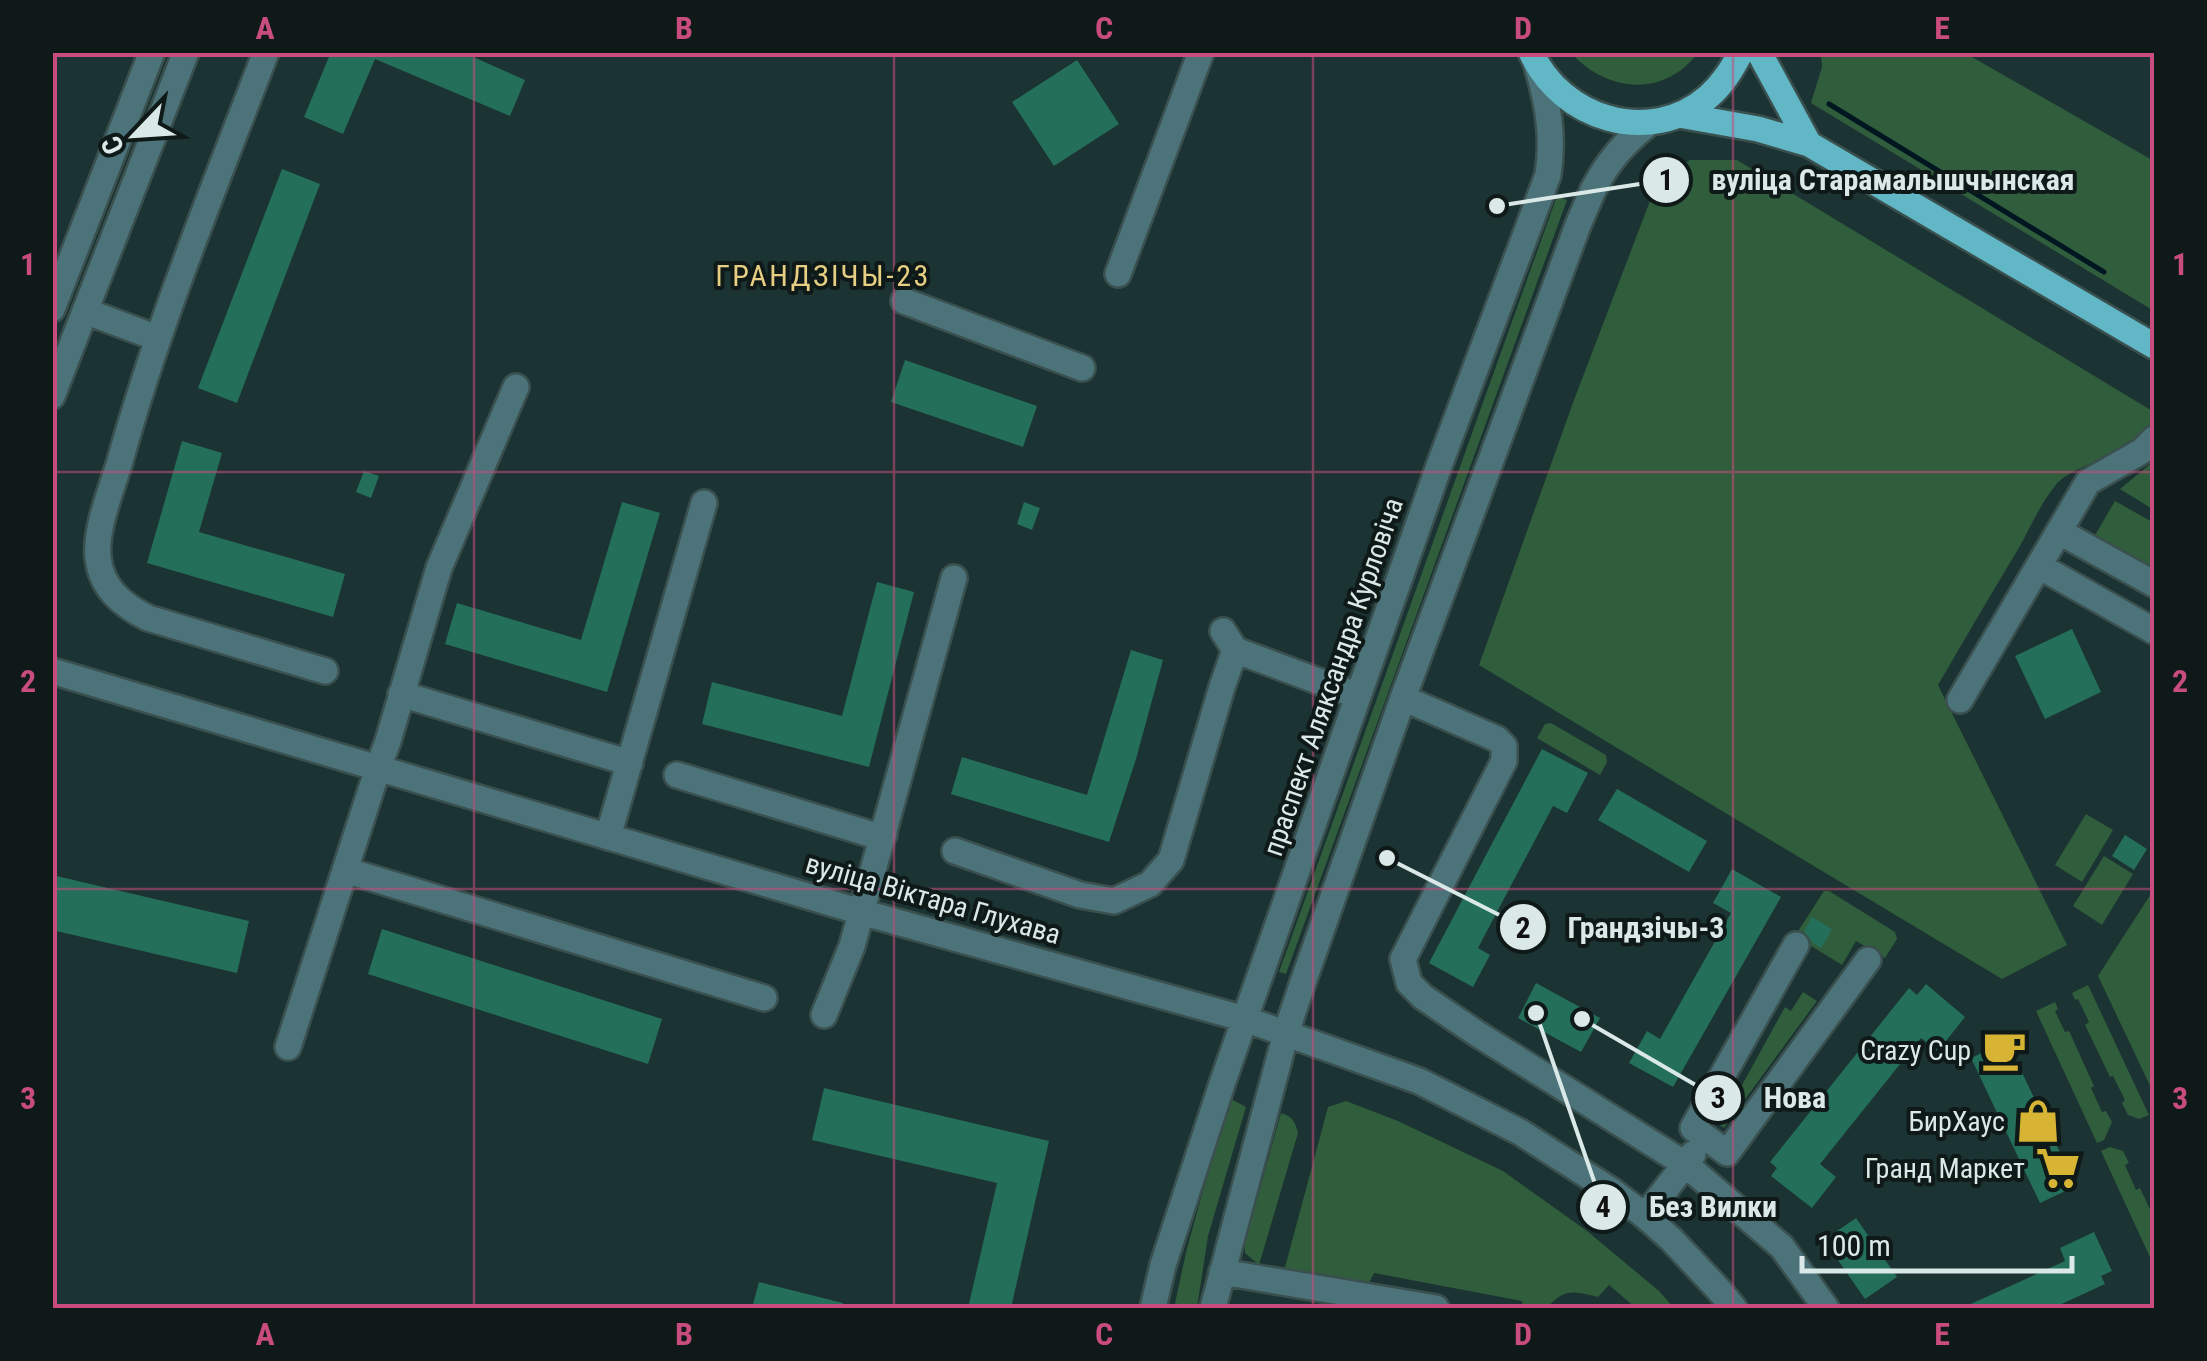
<svg xmlns="http://www.w3.org/2000/svg" width="2207" height="1361" font-family="'Roboto Condensed',sans-serif">
<rect width="100%" height="100%" fill="#1b3332"/>
<!-- green -->
<path fill="#305d3c" d="M 1571,53 L 1699,53 C 1693,58 1688,65 1681,70 C 1645,97 1599,84 1571,53 Z
M 1821,53 L 1965,53 L 2154,161 L 2154,311 L 1811,103 L 1822,67 Z
M 1690,160 L 1737,160 L 2154,412 C 2154,456 2078,457 2055,486 C 2041,503 2031,526 2020,546 C 1992,592 1965,639 1938,685 L 2067,945 L 2002,979 L 1479,665 L 1574,400 L 1658,180 Z
M 1557,196 L 1567,200 L 1286,974 L 1279,972 Z
M 2154,461 L 2154,510 L 2120,489 Z
M 2115,501 L 2154,523 L 2154,571 L 2094,537 Z
M 1551,723 L 1606,755 L 1607,762 L 1600,775 L 1537,738 L 1545,724 Z
M 2086,814 L 2113,830 L 2082,882 L 2055,865 Z
M 2104,856 L 2133,874 L 2102,925 L 2073,906 Z
M 2154,889 L 2154,1094 L 2098,976 Z
M 1824,891 L 1829,891 L 1895,932 L 1897,939 L 1885,958 L 1856,941 L 1842,965 L 1795,936 Z
M 2088,985 L 2149,1115 L 2139,1119 L 2128,1115 L 2122,1103 L 2125,1100 L 2113,1076 L 2110,1077 L 2085,1025 L 2089,1022 L 2078,999 L 2075,1000 L 2072,993 Z
M 1803,992 L 1817,1001 L 1724,1128 L 1720,1125 L 1785,1007 L 1791,1011 Z
M 2055,1002 L 2058,1009 L 2055,1011 L 2065,1032 L 2069,1031 L 2094,1086 L 2091,1088 L 2102,1112 L 2106,1111 L 2112,1122 L 2104,1140 L 2097,1143 L 2036,1011 Z
M 1229,1098 L 1246,1107 L 1208,1236 L 1197,1308 L 1174,1308 L 1187,1248 Z
M 1346,1101 L 1398,1121 L 1503,1171 L 1587,1231 L 1659,1291 L 1674,1308 L 1636,1308 L 1609,1285 L 1598,1297 C 1573,1292 1566,1287 1547,1308 L 1523,1308 L 1522,1301 L 1374,1273 L 1367,1287 L 1284,1271 L 1328,1107 Z
M 1281,1113 C 1293,1117 1295,1121 1298,1133 L 1259,1265 L 1245,1253 L 1245,1243 Z
M 2110,1147 L 2123,1151 L 2129,1163 L 2125,1165 L 2136,1190 L 2140,1188 L 2154,1218 L 2154,1266 L 2101,1151 Z"/>
<g fill="none" stroke-linecap="round" stroke-linejoin="round">
<!-- stream -->
<path stroke="#001621" stroke-width="5" d="M 1829,104 L 2104,272"/>
</g>
<!-- building -->
<path fill="#246f5a" d="M 331,52 L 462,52 L 525,80 L 510,116 L 375,59 L 343,134 L 304,117 Z
M 1077,60 L 1119,124 L 1054,166 L 1012,102 Z
M 282,169 L 320,184 L 237,403 L 198,388 Z
M 905,360 L 1037,406 L 1023,447 L 891,402 Z
M 182,441 L 222,453 L 199,532 L 345,574 L 333,617 L 147,563 Z
M 364,471 L 379,476 L 371,498 L 356,492 Z
M 622,502 L 660,513 L 607,692 L 445,644 L 457,603 L 581,640 Z
M 1024,502 L 1040,508 L 1032,530 L 1017,524 Z
M 877,582 L 914,592 L 869,767 L 702,724 L 712,682 L 842,716 Z
M 2072,629 L 2101,692 L 2045,719 L 2015,656 Z
M 1131,650 L 1163,660 L 1136,759 L 1109,842 L 951,794 L 962,757 L 1087,795 Z
M 1542,749 L 1588,773 L 1567,813 L 1553,806 L 1478,948 L 1490,955 L 1473,987 L 1429,963 Z
M 1617,789 L 1707,841 L 1689,872 L 1598,820 Z
M 2125,835 L 2147,849 L 2134,870 L 2112,856 Z
M 1732,869 L 1781,897 L 1673,1087 L 1629,1063 L 1647,1031 L 1660,1039 L 1731,913 L 1713,903 Z
M 52,875 L 249,921 L 237,973 L 52,930 Z
M 1812,917 L 1832,929 L 1821,948 L 1812,942 L 1804,931 Z
M 382,929 L 662,1019 L 648,1064 L 368,974 Z
M 1536,983 L 1600,1018 L 1581,1052 L 1518,1018 Z
M 1926,984 L 1965,1017 L 1938,1051 L 1921,1038 L 1820,1164 L 1836,1177 L 1812,1208 L 1771,1176 L 1777,1168 L 1770,1162 L 1909,988 L 1917,995 Z
M 2007,1041 L 2076,1186 L 2040,1203 L 1971,1058 Z
M 824,1088 L 1049,1141 L 1011,1308 L 968,1308 L 997,1183 L 812,1140 Z
M 1856,1218 L 1897,1277 L 1865,1299 L 1824,1240 Z
M 2094,1232 L 2112,1271 L 2101,1276 L 2105,1284 L 2053,1308 L 1962,1308 L 2065,1261 L 2060,1248 Z
M 759,1282 L 843,1303 L 842,1308 L 752,1308 Z"/>
<g fill="none" stroke-linecap="round" stroke-linejoin="round">
<!-- minor casing -->
<g stroke="#3a504f" stroke-width="30">
<path id="minor" d="M 266,52 C 214,188 159,321 120,461 C 112,488 95,529 98,557 C 101,588 122,605 148,618 L 325,671
M 1118,274 L 1201,52
M 904,301 L 1082,368
M 52,309 L 152,52
M 85,311 L 157,338
M 52,396 L 186,52
M 2060,532 L 2154,584
M 2039,566 L 2154,631
M 1235,650 L 1358,696
M 52,671 L 861,912 L 1245,1019 L 1419,1081 L 1520,1132 L 1612,1191 L 1645,1216 L 1672,1240 L 1719,1290 L 1734,1308
M 401,694 L 630,763
M 1403,698 L 1497,739 L 1504,746 L 1504,761 L 1403,959 L 1409,983 L 1423,997 L 1476,1033 L 1685,1164 L 1782,1247 L 1826,1308
M 1960,700 L 2088,482 L 2142,451 L 2154,439
M 677,775 L 870,834 L 884,834
M 608,837 L 704,503
M 955,851 L 1080,895 L 1114,901 L 1150,884 L 1171,860 L 1222,687 L 1235,650 L 1223,631
M 345,870 L 764,998
M 1796,945 L 1693,1128 L 1727,1153 L 1868,960
M 824,1015 L 852,946 L 954,578
M 288,1047 L 378,768 L 388,741 L 439,568 L 516,387
M 1645,1216 L 1693,1154
M 1222,1272 L 1436,1308
M 1153,1308 L 1163,1265 L 1223,1081 L 1439,466 L 1548,175 C 1554,136 1548,103 1537,66
M 1213,1308 L 1286,1033 L 1301,988 L 1403,698 L 1578,225 L 1593,190 C 1609,160 1623,144 1650,122"/>
</g>
<!-- major casing -->
<g stroke="#3a504f" stroke-width="30">
<path id="major" d="M 1531,52 C 1561,119 1650,147 1708,97 C 1723,84 1732,69 1741,52
M 1759,52 L 1809,144
M 1679,115 L 1758,129 L 1809,144 L 2154,346"/>
</g>
<!-- minor -->
<use href="#minor" stroke="#4c737a" stroke-width="25"/>
<!-- major -->
<use href="#major" stroke="#61b7c5" stroke-width="25"/>
</g>
<!-- grid -->
<path fill="none" stroke="#c84c7e" stroke-width="2.5" stroke-opacity="0.55" d="M 474,52 L 474,1308M 894,52 L 894,1308M 1313,52 L 1313,1308M 1733,52 L 1733,1308M 52,472 L 2154,472M 52,889 L 2154,889"/>
<!-- icons -->
<defs>
<g id="cafe-bare" transform="scale(3.45)"><path d="M-5.5-4.5H6V0H3Q3 3.5 0 3.5H-2.5Q-5.5 3.5-5.5 0ZM3-3.2v2h1.7v-2ZM-6 4.5H4V6H-6Z" fill="#d7b434" stroke="#0e1918" stroke-width="2.5" paint-order="stroke"/></g>
<g id="shop-bare" transform="scale(3.45)"><path d="M-5-2.5h2.3a2.7 3.5 0 0 1 5.4 0H5L5.5 6h-11ZM-1.5-2.5h3a1.5 2.3 0 0 0-3 0Z" fill="#d7b434" stroke="#0e1918" stroke-width="2.5" paint-order="stroke"/></g>
<g id="supermarket-bare" transform="scale(3.45)"><path d="M-6-5.5h2.5l.6 2H6L4.5 2H-2.5L-4.4-4H-6ZM-1.5 3.2a1.3 1.3 0 1 0 .1 0ZM3 3.2a1.3 1.3 0 1 0 .1 0Z" fill="#d7b434" stroke="#0e1918" stroke-width="2.5" paint-order="stroke"/></g>
</defs>
<g fill-rule="evenodd">
<use href="#cafe-bare" x="2004" y="1050"/>
<use href="#shop-bare" x="2038" y="1121"/>
<use href="#supermarket-bare" x="2058" y="1168"/>
</g>
<g text-anchor="middle" dominant-baseline="central" stroke-width="8" stroke-linejoin="round" paint-order="stroke">
<!-- street labels -->
<g font-size="28" fill="#dae9e7" stroke="#0e1918">
<text transform="translate(1333 677) rotate(-71)">праспект Аляксандра Курловіча</text>
<text transform="translate(933 899) rotate(16)">вуліца Віктара Глухава</text>
</g>
<!-- poi labels -->
<g font-size="28" fill="#dae9e7" stroke="#0e1918" text-anchor="end">
<text x="1971" y="1050">Crazy Cup</text>
<text x="2005" y="1121">БирХаус</text>
<text x="2025" y="1168">Гранд Маркет</text>
</g>
<!-- neighbourhood labels -->
<g font-size="30" letter-spacing="2.5" fill="#e6cf82" stroke="#0e1918">
<text x="823" y="275">ГРАНДЗІЧЫ-23</text>
</g>
</g>
<!-- callouts -->
<path fill="none" stroke="#dae9e7" stroke-width="4" d="M1497 206L1666 180M1387 858L1523 927M1582 1019L1718 1098M1536 1013L1603 1207"/>
<g fill="#dae9e7" stroke="#0e1918" stroke-width="4">
<circle cx="1497" cy="206" r="10"/>
<circle cx="1387" cy="858" r="10"/>
<circle cx="1582" cy="1019" r="10"/>
<circle cx="1536" cy="1013" r="10"/>
<circle cx="1666" cy="180" r="25"/>
<circle cx="1523" cy="927" r="25"/>
<circle cx="1718" cy="1098" r="25"/>
<circle cx="1603" cy="1207" r="25"/>
</g>
<g font-size="30" text-anchor="middle" font-weight="bold" fill="#111">
<text x="1666" y="190">1</text>
<text x="1523" y="938">2</text>
<text x="1718" y="1108">3</text>
<text x="1603" y="1217">4</text>
</g>
<g font-size="30" text-anchor="middle" font-weight="bold" fill="#dae9e7" stroke="#0e1918" stroke-width="8" stroke-linejoin="round" paint-order="stroke">
<text x="1893" y="190">вуліца Старамалышчынская</text>
<text x="1646" y="938">Грандзічы-3</text>
<text x="1795" y="1108">Нова</text>
<text x="1713" y="1217">Без Вилки</text>
</g>
<!-- border -->
<rect width="2207" height="1361" fill="none" stroke="#0e1918" stroke-width="110"/>
<!-- north arrow -->
<g transform="translate(135 135) rotate(245)" stroke="#0e1918" stroke-width="8" paint-order="stroke">
<path d="M0-8L18 38L0 25L-18 38Z" fill="#dae9e7"/>
<text y="-15" font-size="28" font-weight="bold" text-anchor="middle" fill="#dae9e7">С</text>
</g>
<!-- scale -->
<path d="M1802 1256v15h270v-15" fill="none" stroke="#dae9e7" stroke-width="5"/>
<text x="1817" y="1256" font-size="30" fill="#dae9e7" stroke="#0e1918" stroke-width="8" paint-order="stroke">100 m</text>
<rect x="55" y="55" width="2097" height="1251" fill="none" stroke="#c84c7e" stroke-width="4"/>
<g font-size="32" text-anchor="middle" font-weight="bold" fill="#c84c7e">
<text x="265" y="39">A</text>
<text x="684" y="39">B</text>
<text x="1104" y="39">C</text>
<text x="1523" y="39">D</text>
<text x="1942" y="39">E</text>
<text x="28" y="275">1</text>
<text x="2180" y="275">1</text>
<text x="28" y="692">2</text>
<text x="2180" y="692">2</text>
<text x="28" y="1109">3</text>
<text x="2180" y="1109">3</text>
<text x="265" y="1345">A</text>
<text x="684" y="1345">B</text>
<text x="1104" y="1345">C</text>
<text x="1523" y="1345">D</text>
<text x="1942" y="1345">E</text>
</g>
</svg>
